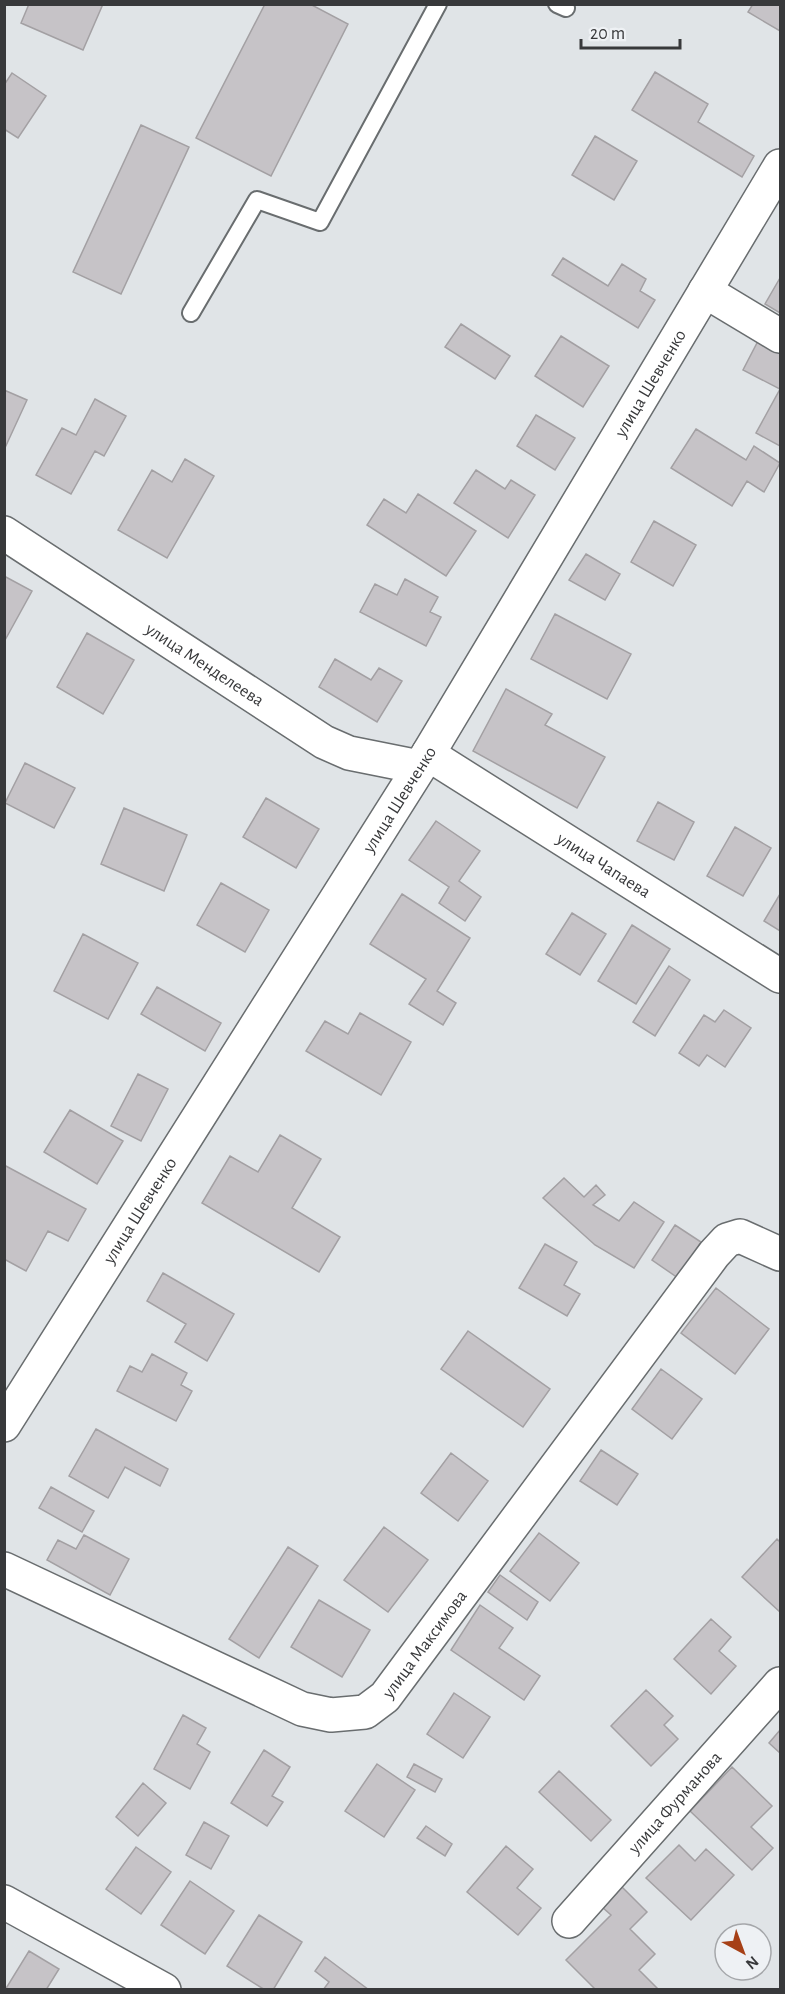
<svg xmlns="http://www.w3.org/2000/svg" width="785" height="1994" font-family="'Alegreya Sans',sans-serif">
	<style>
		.building { fill: #c6c3c7; stroke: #a3a0a3; stroke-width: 1.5 }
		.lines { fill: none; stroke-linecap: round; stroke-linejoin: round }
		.service-casing { stroke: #696d6f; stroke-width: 20 }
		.minor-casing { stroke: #696d6f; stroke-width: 36 }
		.service { stroke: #fff; stroke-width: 16 }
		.minor { stroke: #fff; stroke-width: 33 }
		.labels { text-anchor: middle; stroke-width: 6; stroke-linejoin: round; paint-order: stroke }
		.street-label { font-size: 18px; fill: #38393b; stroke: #eef1f4 }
	</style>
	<rect width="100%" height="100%" fill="#e0e4e7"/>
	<path class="building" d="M29,4H103L83,50L21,23Z
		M265,4H310L348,24L271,176L196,138Z
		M753,4H780V31L748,12Z
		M655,72L708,104L698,122L754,156L742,177L632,110Z
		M12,73L46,96L18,138L4,129V85Z
		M141,125L189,147L121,294L73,272Z
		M595,136L637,161L614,200L572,175Z
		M563,258L608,286L622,264L646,279L640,291L655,300L638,328L552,275Z
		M780,278V313L765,304Z
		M461,324L510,356L495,379L445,347Z
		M561,336L609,366L583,407L535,376Z
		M758,341L780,353V446L756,433L780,389L743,370Z
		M4,390L27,400L4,450Z
		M95,399L126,416L104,456L95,451L71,494L36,475L62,428L76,435Z
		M536,415L575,438L555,470L517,446Z
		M696,429L746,460L754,446L780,463L764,492L747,481L732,506L671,468Z
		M185,459L214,476L167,558L118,530L152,470L172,482Z
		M476,470L505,489L511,480L535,495L508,538L454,503Z
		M418,494L476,531L446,576L367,525L384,499L406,513Z
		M654,521L696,545L673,586L631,562Z
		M586,554L620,574L605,600L569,580Z
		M4,576L32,591L4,642Z
		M405,579L438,597L430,612L441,617L426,646L360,612L375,584L397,595Z
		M555,614L631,654L607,699L531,659Z
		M87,633L134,660L103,714L57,687Z
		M335,659L371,680L379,668L402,681L377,722L319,687Z
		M506,689L552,714L545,725L605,757L577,808L473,751Z
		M25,763L75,788L54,828L5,803Z
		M266,798L319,829L296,868L243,837Z
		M658,802L694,822L674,860L637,841Z
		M124,808L187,835L164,891L101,864Z
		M436,821L480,851L459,881L481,897L465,921L439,903L449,887L409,860Z
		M735,827L771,848L743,896L707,876Z
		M221,883L269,910L245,952L197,925Z
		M402,894L470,938L437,991L456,1003L443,1025L409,1004L426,979L370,944Z
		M780,894V931L764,921Z
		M572,913L606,934L580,975L546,954Z
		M632,925L670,949L636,1004L598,981Z
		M83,934L138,963L108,1019L54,991Z
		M669,966L690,980L655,1036L633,1022Z
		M157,987L221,1023L205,1051L141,1014Z
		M724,1010L751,1028L725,1067L707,1055L699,1066L679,1053L704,1015L715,1022Z
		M360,1013L411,1042L381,1095L306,1051L325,1021L348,1034Z
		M138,1074L168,1089L141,1141L111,1126Z
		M70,1110L123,1141L97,1184L44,1152Z
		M280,1135L321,1159L292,1208L340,1237L319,1272L202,1203L230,1156L258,1172Z
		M4,1165L86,1209L68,1241L48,1231L26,1271L4,1259Z
		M564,1178L584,1197L596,1185L605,1195L593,1205L619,1221L634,1202L664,1222L634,1268L595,1245L543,1198Z
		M675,1225L701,1242L678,1278L652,1260Z
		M545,1244L577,1262L564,1285L580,1294L567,1316L519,1288Z
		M163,1273L234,1314L207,1361L175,1342L186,1324L147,1301Z
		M716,1288L769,1329L735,1374L681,1333Z
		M468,1331L550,1389L523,1427L441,1369Z
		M152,1354L187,1373L181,1385L192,1391L176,1421L117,1391L130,1366L142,1372Z
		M661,1369L702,1399L672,1439L632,1409Z
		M96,1429L168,1469L160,1486L125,1467L108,1498L69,1476Z
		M601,1450L638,1474L617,1505L580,1481Z
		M451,1453L488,1481L458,1521L421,1493Z
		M51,1487L94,1511L82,1532L39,1508Z
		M384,1527L428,1560L388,1612L344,1580Z
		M539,1533L579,1563L550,1601L510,1571Z
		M84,1535L129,1559L110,1595L47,1560L58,1540L76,1549Z
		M777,1539L780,1542V1612L742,1577Z
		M288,1547L318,1566L259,1658L229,1639Z
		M500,1575L538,1602L527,1620L488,1592Z
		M319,1600L370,1630L342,1677L291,1647Z
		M480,1605L513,1628L499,1648L540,1676L524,1700L451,1650Z
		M711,1619L731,1637L719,1651L736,1666L711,1694L674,1659Z
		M646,1690L673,1716L664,1725L678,1739L651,1766L611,1726Z
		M454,1693L490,1717L463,1758L427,1734Z
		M183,1715L206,1728L197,1744L210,1752L190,1789L154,1769Z
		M780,1730V1753L769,1743Z
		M264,1750L290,1767L272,1796L283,1802L267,1826L231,1803Z
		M377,1764L415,1790L384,1837L345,1811Z
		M414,1764L442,1779L435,1792L407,1777Z
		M732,1767L772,1806L751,1827L773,1848L752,1870L690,1811Z
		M559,1771L611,1820L591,1841L539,1792Z
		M143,1783L166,1803L138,1836L116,1817Z
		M204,1822L229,1836L211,1869L186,1855Z
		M426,1826L452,1844L445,1856L417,1838Z
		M679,1845L695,1861L706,1849L734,1875L691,1920L646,1878Z
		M506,1846L533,1869L517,1888L541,1908L518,1935L467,1892Z
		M136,1847L171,1872L141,1914L106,1889Z
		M190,1881L234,1911L205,1954L161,1925Z
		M622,1887L647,1912L630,1929L655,1954L639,1970L659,1990H596L566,1960L611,1915L602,1907Z
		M259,1915L302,1942L273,1990H265L227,1966Z
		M29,1951L59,1969L46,1990H5Z
		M325,1957L369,1990H323L329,1982L315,1971Z"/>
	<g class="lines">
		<defs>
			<path id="service" d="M557,4L566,8
				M191,313L257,200L320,222L438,4"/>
			<g id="minor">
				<path d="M705,291L780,336"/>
				<path id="s1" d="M4,533L324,742L349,753L419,767"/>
				<path id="s2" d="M428,754L780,976"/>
				<path id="s3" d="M4,1425L428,754L780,166"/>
				<path id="s4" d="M4,1569L302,1709L331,1715L365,1712L385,1697L714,1254L727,1240L740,1236L780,1254"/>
				<path d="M4,1902L164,1990"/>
				<path id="s5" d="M569,1921L780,1684"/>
			</g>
		</defs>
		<use href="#service" class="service-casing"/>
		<use href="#minor" class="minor-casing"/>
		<use href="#service" class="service"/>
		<use href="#minor" class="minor"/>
	</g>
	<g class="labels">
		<g class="street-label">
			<text dy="6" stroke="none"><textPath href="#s3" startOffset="1226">улица Шевченко</textPath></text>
			<text dy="6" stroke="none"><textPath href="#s1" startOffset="240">улица Менделеева</textPath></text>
			<text dy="6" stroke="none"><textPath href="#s3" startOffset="740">улица Шевченко</textPath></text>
			<text dy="6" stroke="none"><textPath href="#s2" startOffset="208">улица Чапаева</textPath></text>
			<text dy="6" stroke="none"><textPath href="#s3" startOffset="254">улица Шевченко</textPath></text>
			<text dy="6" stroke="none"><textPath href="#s4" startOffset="484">улица Максимова</textPath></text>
			<text dy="6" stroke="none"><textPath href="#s5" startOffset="159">улица Фурманова</textPath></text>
		</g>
	</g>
	<rect width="785" height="1994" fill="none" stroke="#38393b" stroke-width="12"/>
	<g transform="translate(743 1952) rotate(139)"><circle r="28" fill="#eef1f4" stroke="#a5a7aa" stroke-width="1.5"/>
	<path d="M0-4.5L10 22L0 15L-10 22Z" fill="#a64016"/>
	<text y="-9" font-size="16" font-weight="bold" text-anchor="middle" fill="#38393b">N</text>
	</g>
	<path d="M581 39v9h99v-9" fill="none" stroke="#38393b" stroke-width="3"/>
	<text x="590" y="39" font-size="18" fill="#38393b" stroke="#eef1f4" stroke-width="4.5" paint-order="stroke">20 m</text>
</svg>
